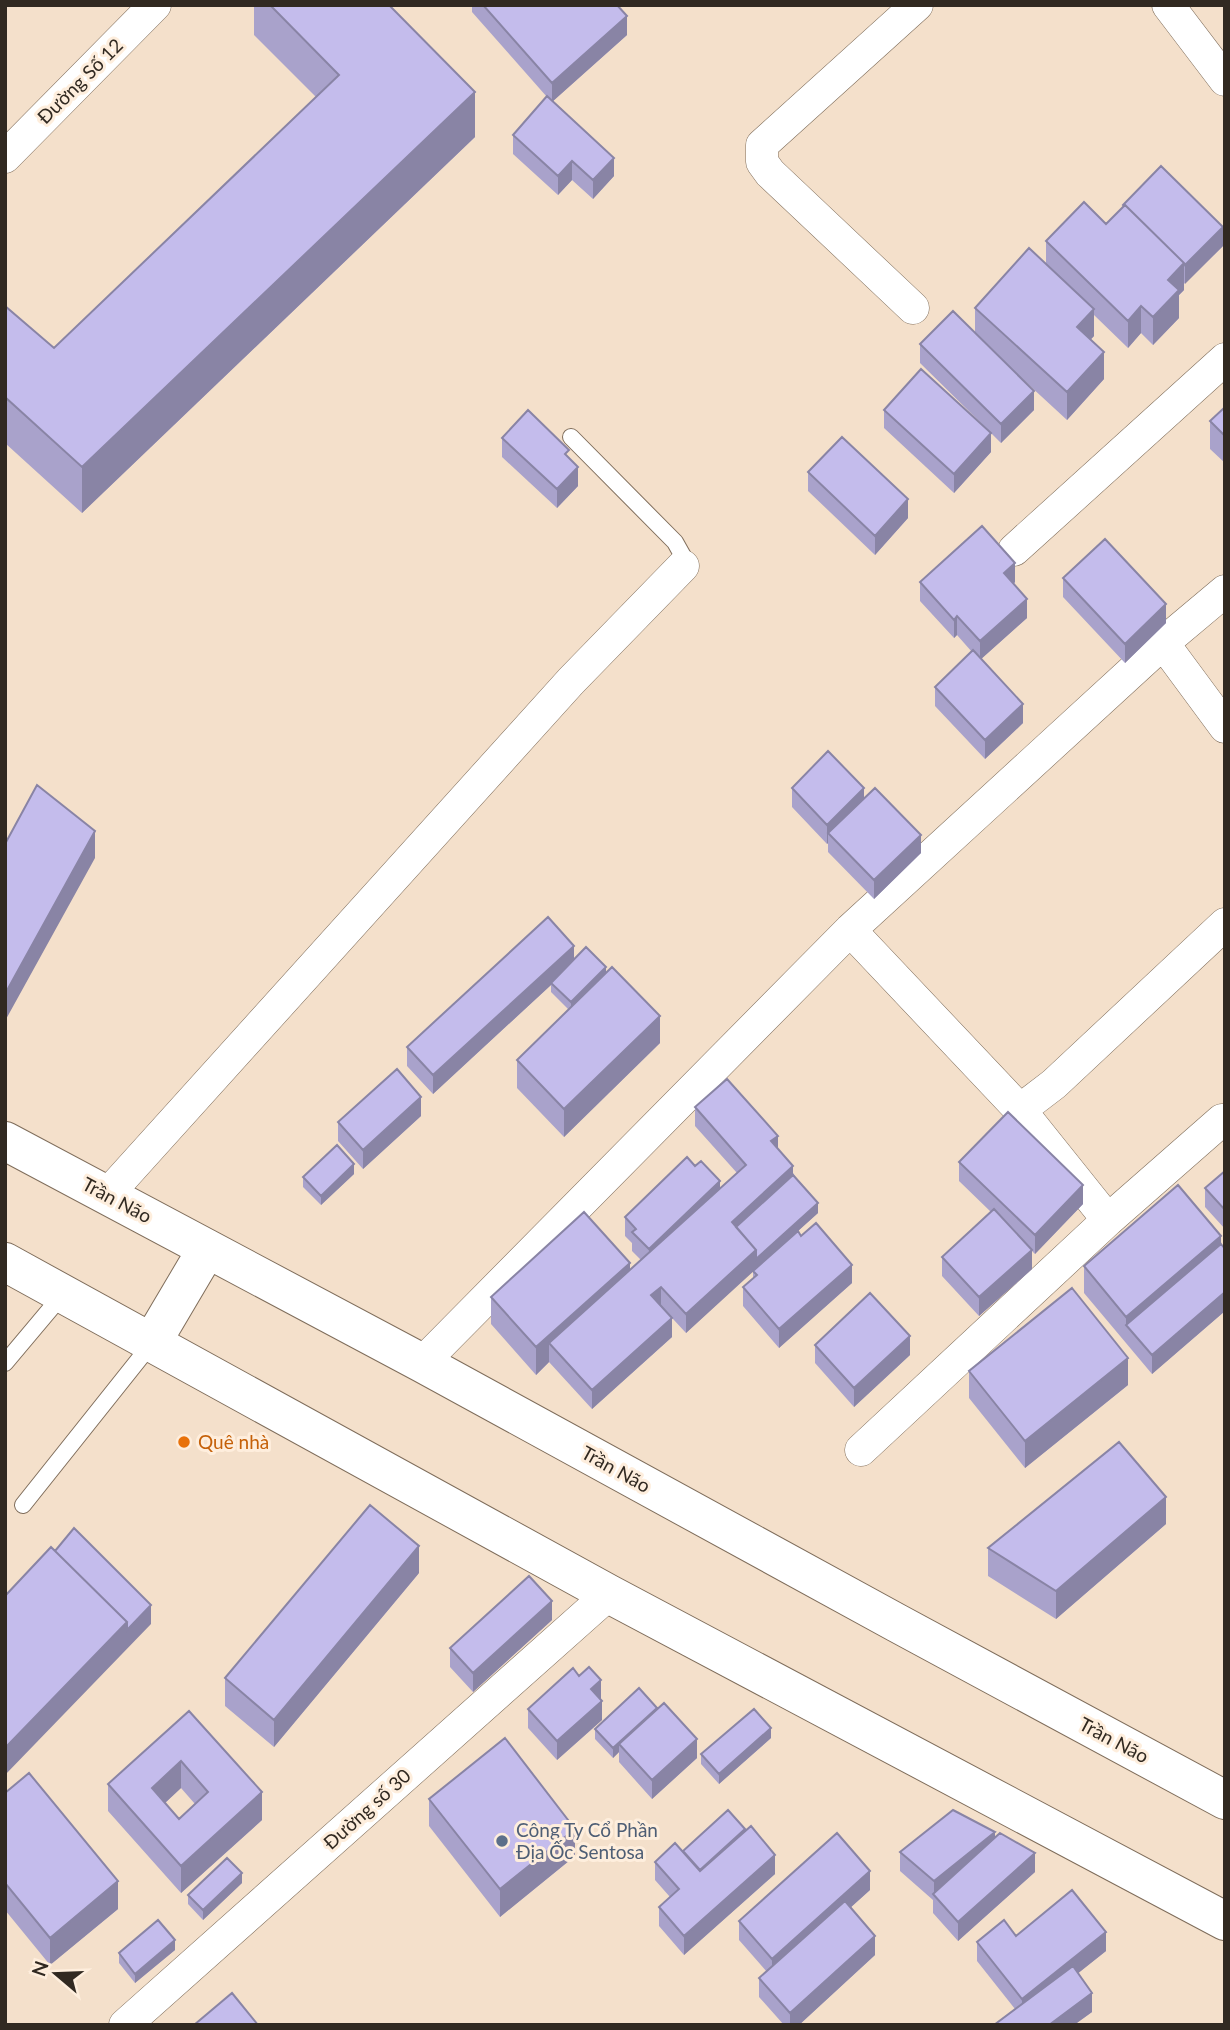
<svg xmlns="http://www.w3.org/2000/svg" width="1230" height="2030" font-family="Lato,sans-serif">
	<style>
		.lines { fill: none; stroke-linecap: round; stroke-linejoin: round }
		.lane-casing { stroke: #7f6d5b; stroke-width: 18 }
		.street-casing { stroke: #7f6d5b; stroke-width: 33 }
		.secondary-casing { stroke: #7f6d5b; stroke-width: 40 }
		.lane { stroke: #fff; stroke-width: 16 }
		.street { stroke: #fff; stroke-width: 32 }
		.secondary { stroke: #fff; stroke-width: 38 }
		.wall { fill: #a9a2cb; fill-rule: evenodd }
		.shaded-wall { fill: #8984a5 }
		.building { fill: #c4bcec; stroke: #8984a5; stroke-width: 2; fill-rule: evenodd }
		.food-dot { fill: #e8710a; stroke: #feeedd; stroke-width: 2.5 }
		.service-dot { fill: #5c6f8a; stroke: #feeedd; stroke-width: 2.5 }
		.labels { text-anchor: middle; stroke-width: 6; stroke-linejoin: round; paint-order: stroke }
		.street-label { font-size: 19px; fill: #312921; stroke: #feeedd }
		.food-label { font-size: 19px; fill: #c56008; stroke: #feeedd; text-anchor: start }
		.service-label { font-size: 19px; fill: #4e5e75; stroke: #feeedd; text-anchor: start }
	</style>
	<rect width="100%" height="100%" fill="#f4e0cb"/>
	<g class="lines">
		<defs>
			<path id="lane" d="M571,437L675,542L684,558L683,566
				M5,1363L63,1294
				M23,1505L152,1343"/>
			<path id="street" d="M1168,5L1225,80
				M5,157L155,5
				M913,308L770,173L762,162V145L917,5
				M1014,550L1225,359
				M1163,643L1225,727
				M850,930L1020,1110L1054,1084L1225,924
				M107,1195L571,681L683,566
				M1108,1220L1222,1120
				M422,1363L850,930L1163,643L1225,591
				M861,1450L1108,1220L1020,1110
				M125,2025L609,1594"/>
			<path id="secondary" d="M5,1141L422,1363L897,1623L1225,1800
				M5,1262L609,1594L1225,1921
				M152,1342L207,1249"/>
		</defs>
		<use href="#lane" class="lane-casing"/>
		<use href="#street" class="street-casing"/>
		<use href="#secondary" class="secondary-casing"/>
		<use href="#lane" class="lane"/>
		<use href="#street" class="street"/>
		<use href="#secondary" class="secondary"/>
	</g>
	<path class="wall" d="M254,5H389L475,137L82,513L5,443V306L54,348L316,97L254,35Z
		M472,5H617L627,35L553,101L614,176L593,199L572,180L558,195L513,154V135L547,97L472,12Z
		M1123,205L1223,246L1184,284V290L1179,295V318L1153,345L1141,333L1128,348L1094,315V336L1090,340L1104,379L1067,420L1015,372L1034,410L1001,443L991,433V452L954,493L884,428V410L987,429L920,363V344L975,332V308L1046,264V241L1106,224L1123,207Z
		M1225,407V463L1210,449V421Z
		M502,438L569,458L578,486L557,508L502,457Z
		M808,472L908,518L875,555L808,491Z
		M1063,578L1166,623L1125,663L1063,597Z
		M920,582H1015L1014,584L1027,618L981,659L1023,723L985,759L935,706V687L972,652L957,635L954,638L920,601Z
		M792,788L864,798L921,853L874,899L828,852V843L827,844L792,807Z
		M574,960L606,973L660,1043L564,1137L517,1088V1060L569,1010L551,992V985L433,1094L407,1066V1047Z
		M695,1107L778,1149L818,1213L780,1247L801,1236L852,1283L779,1348L743,1306V1287L753,1278V1271L686,1333L661,1306L672,1337L592,1409L549,1362L536,1375L491,1324V1297L630,1270L641,1260L632,1251V1243L625,1236V1217L695,1166L720,1188L737,1173L695,1126Z
		M421,1116L363,1169L338,1141V1122Z
		M959,1162L1083,1204L1035,1254L1032,1251V1269L979,1316L942,1276V1257L991,1212L959,1181Z
		M1225,1171V1229L1205,1207V1188Z
		M354,1174L321,1205L303,1187V1177Z
		M1221,1245L1225,1249V1311L1152,1374L1084,1293V1266Z
		M815,1345L910,1355L854,1407L815,1363Z
		M969,1371L1128,1385L1025,1468L969,1398Z
		M1166,1524L1056,1619L988,1576V1548Z
		M419,1573L274,1747L225,1706V1678Z
		M552,1620L473,1692L450,1667V1648Z
		M600,1699L602,1720L557,1760L528,1728V1709Z
		M657,1709L697,1758L652,1799L619,1762V1752L613,1758L595,1739V1729Z
		M189,1711L262,1820L181,1893L108,1811V1784ZM181,1788L195,1804L179,1819L165,1803Z
		M771,1738L719,1784L701,1764V1754Z
		M5,1793L118,1909L50,1965L5,1910Z
		M429,1799L575,1856L500,1917L429,1826Z
		M745,1832L775,1874L684,1955L659,1926V1907L670,1897L655,1880V1862L683,1852V1851Z
		M995,1838L1035,1872L958,1941L933,1913V1900L900,1871V1852Z
		M242,1883L203,1920L188,1904V1895Z
		M870,1890L850,1908L875,1955L799,2025H784L759,1997V1978L767,1972L739,1940V1921Z
		M1016,1936L1106,1951L1078,1973L1092,2012L1074,2025H994L1015,2009L977,1961V1942Z
		M175,1950L135,1983L119,1963V1953Z"/>
	<path class="shaded-wall" d="M627,16V35L552,102V83Z
		M475,92V137L82,513V467Z
		M614,158V176L593,199V180Z
		M572,161V180L558,195V176Z
		M1223,227V246L1185,284V265Z
		M1184,263V290L1179,295V318L1153,345V317L1168,280Z
		M1141,306V333L1128,348V321Z
		M1094,309V336L1077,354V327Z
		M1104,352V379L1067,420V392Z
		M1034,391V410L1001,443V424Z
		M991,433V452L954,493V474Z
		M578,467V486L557,508V489Z
		M908,499V518L875,555V536Z
		M1015,563V582L1004,592V573Z
		M1027,599V618L980,660V641Z
		M1166,604V623L1125,663V644Z
		M957,616V635L954,638V620Z
		M1023,704V723L985,759V740Z
		M864,788V807L828,833V843L827,844V825Z
		M95,831V858L5,1021V994Z
		M921,835V853L874,899V880Z
		M574,946V965L551,983V985L433,1094V1075Z
		M606,967V977L571,1012V1002Z
		M660,1016V1043L564,1137V1109Z
		M421,1097V1116L363,1169V1150Z
		M778,1136V1155L771,1141Z
		M354,1164V1174L321,1205V1196Z
		M793,1166V1185L737,1237L732,1222Z
		M720,1181V1200L649,1268V1249Z
		M1083,1185V1204L1035,1254V1235Z
		M818,1203V1213L756,1269V1259Z
		M1221,1236V1264L1126,1325V1317Z
		M756,1250V1269L686,1333V1314Z
		M1032,1250V1269L979,1316V1297Z
		M630,1263V1290L549,1343V1362L536,1375V1347Z
		M852,1265V1283L779,1348V1329Z
		M661,1287V1306L651,1295Z
		M1225,1292V1311L1152,1374V1355Z
		M672,1318V1337L592,1409V1390Z
		M910,1336V1355L854,1407V1388Z
		M1128,1358V1385L1025,1468V1441Z
		M1166,1497V1524L1056,1619V1591Z
		M419,1546V1573L274,1747V1720Z
		M552,1601V1620L473,1692V1673Z
		M151,1605V1624L5,1775V1748L127,1622Z
		M601,1680V1699L591,1708V1689Z
		M602,1701V1720L557,1760V1741Z
		M657,1708V1717L619,1744V1752L613,1758V1748Z
		M771,1728V1738L719,1784V1774Z
		M697,1739V1758L652,1799V1780Z
		M181,1761V1788L152,1815V1788Z
		M262,1792V1820L181,1893V1866Z
		M575,1829V1856L500,1917V1889Z
		M995,1832V1851L934,1895V1881Z
		M1035,1853V1872L958,1941V1922Z
		M775,1855V1874L684,1955V1936Z
		M870,1871V1890L772,1978V1959Z
		M242,1873V1883L203,1920V1910Z
		M118,1881V1909L50,1965V1938Z
		M1106,1932V1951L1022,2018V1999Z
		M875,1936V1955L799,2025H790V2013Z
		M175,1940V1950L135,1983V1974Z
		M1092,1993V2012L1074,2025H1049Z"/>
	<path class="building" d="M270,5H389L475,92L82,467L5,397V306L54,348L339,75Z
		M483,5H617L627,16L552,83Z
		M547,96L614,158L593,180L572,161L558,176L513,135Z
		M1161,166L1223,227L1185,265L1184,263L1125,205L1124,206L1123,205Z
		M1084,202L1106,224L1125,205L1184,263L1168,280L1179,290L1153,317L1141,306L1128,321L1046,241Z
		M1029,248L1094,309L1077,327L1104,352L1067,392L975,308Z
		M953,311L1034,391L1001,424L920,344Z
		M921,369L991,433L954,474L884,410Z
		M1225,407V436L1210,421Z
		M528,410L569,450L565,454L578,467L557,489L502,438Z
		M842,437L908,499L875,536L808,472Z
		M982,526L1015,563L1004,573L1027,599L980,641L957,616L954,620L920,582Z
		M1105,539L1166,604L1125,644L1063,578Z
		M973,650L1023,704L985,740L935,687Z
		M828,751L864,788L827,825L792,788Z
		M37,785L95,831L5,994V844Z
		M875,788L921,835L874,880L828,833Z
		M548,917L574,946L433,1075L407,1047Z
		M586,947L606,967L571,1002L551,983Z
		M612,967L660,1016L564,1109L517,1060Z
		M397,1069L421,1097L363,1150L338,1122Z
		M727,1079L778,1136L771,1141L793,1166L732,1222L756,1250L686,1314L661,1287L651,1295L672,1318L592,1390L549,1343L746,1165L695,1107Z
		M1008,1112L1083,1185L1035,1235L959,1162Z
		M337,1145L354,1164L321,1196L303,1177Z
		M687,1157L695,1166L701,1161L720,1181L649,1249L632,1232L636,1229L625,1217Z
		M1225,1171V1210L1205,1188Z
		M793,1175L818,1203L756,1259V1250L736,1227Z
		M1178,1185L1221,1236L1126,1317L1084,1266Z
		M994,1209L1032,1250L979,1297L942,1257Z
		M584,1212L630,1263L536,1347L491,1297Z
		M816,1223L852,1265L779,1329L743,1287L757,1275L753,1271L798,1231L801,1236Z
		M1221,1244L1225,1249V1292L1152,1355L1126,1325Z
		M1072,1288L1128,1358L1025,1441L969,1371Z
		M870,1293L910,1336L854,1388L815,1345Z
		M1119,1442L1166,1497L1056,1591L988,1548Z
		M370,1505L419,1546L274,1720L225,1678Z
		M74,1528L151,1605L127,1630V1622L55,1551Z
		M51,1547L127,1622L5,1748V1596Z
		M529,1576L552,1601L473,1673L450,1648Z
		M589,1667L601,1680L591,1689L602,1701L557,1741L528,1709L573,1668L579,1676Z
		M639,1688L657,1708L613,1748L595,1729Z
		M664,1703L697,1739L652,1780L619,1744Z
		M754,1709L771,1728L719,1774L701,1754Z
		M189,1711L262,1792L181,1866L108,1784ZM181,1761L208,1792L179,1819L152,1788Z
		M505,1738L575,1829L500,1889L429,1799Z
		M29,1773L118,1881L50,1938L5,1883V1793Z
		M728,1810L745,1829L700,1870L683,1851Z
		M953,1810L995,1832L934,1881L900,1852Z
		M751,1826L775,1855L684,1936L659,1907L679,1889L655,1862L675,1843L700,1871Z
		M837,1833L870,1871L772,1959L739,1921Z
		M1000,1833L1035,1853L958,1922L933,1894Z
		M227,1858L242,1873L203,1910L188,1895Z
		M1072,1890L1106,1932L1022,1999L977,1942L1004,1920L1016,1936Z
		M845,1901L875,1936L790,2013L759,1978Z
		M158,1920L175,1940L135,1974L119,1953Z
		M1073,1966L1092,1993L1049,2025H994Z
		M232,1993L258,2025H194Z"/>
	<circle class="food-dot" cx="184" cy="1442" r="7"/>
	<circle class="service-dot" cx="502" cy="1841" r="7"/>
	<g class="labels">
		<g class="street-label">
			<text transform="translate(80 81) rotate(-45)" y="7">Đường Số 12</text>
			<text transform="translate(117 1200) rotate(28)" y="7">Trần Não</text>
			<text transform="translate(616 1469) rotate(29)" y="7">Trần Não</text>
			<text transform="translate(1114 1740) rotate(28)" y="7">Trần Não</text>
			<text transform="translate(367 1809) rotate(-42)" y="7">Đường số 30</text>
		</g>
		<g class="food-label">
			<text x="198" y="1449">Quê nhà</text>
		</g>
		<g class="service-label">
			<text x="516" y="1837">Công Ty Cổ Phần<tspan x="516" dy="22">Địa Ốc Sentosa</tspan></text>
		</g>
	</g>
	<rect width="1230" height="2030" fill="none" stroke="#312921" stroke-width="14"/>
	<g transform="translate(56 1974) rotate(289)" stroke="#feeedd" stroke-width="5" paint-order="stroke">
	<path d="M0-5L12 26L0 18L-12 26Z" fill="#312921"/>
	<text y="-10" font-size="19" font-weight="bold" text-anchor="middle" fill="#312921">N</text>
	</g>
</svg>
